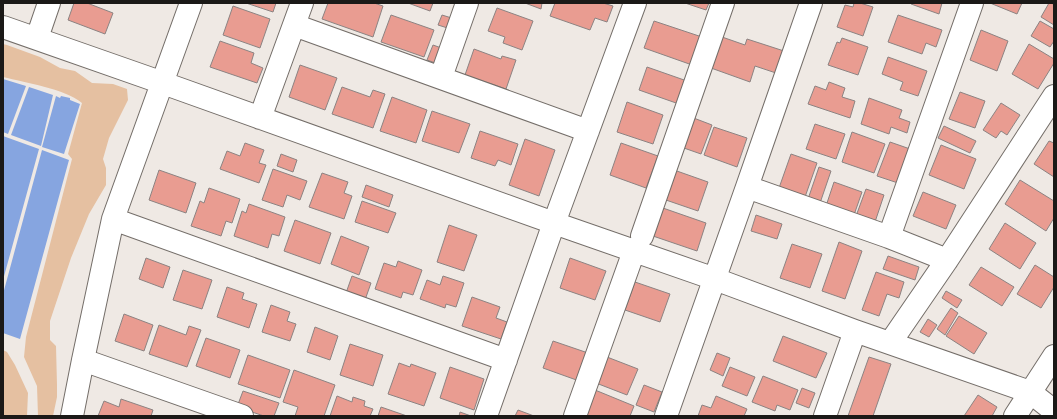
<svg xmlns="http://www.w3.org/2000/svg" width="1057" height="419" font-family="'Crimson Pro',serif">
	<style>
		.green { fill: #e5c0a1 }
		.water { fill: #86a5e0 }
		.building { fill: #e99c91; stroke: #8c8382 }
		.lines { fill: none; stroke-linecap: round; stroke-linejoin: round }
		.minor-casing { stroke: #746e69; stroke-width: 24 }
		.minor { stroke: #fff; stroke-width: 22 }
	</style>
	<rect width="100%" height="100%" fill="#efe9e4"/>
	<path class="green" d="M3,44L7,45L40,57L60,68L75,71L92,83L113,84L127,89L128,100L109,138L103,159L106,168V185L89,214L71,258L50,321V340L56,346L57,385V397L53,416H38L37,386L24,357L26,337L72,159L68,154L82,103C63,88 26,83 3,77Z
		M3,350L7,352L15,365L28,393L27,416H3Z"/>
	<path class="water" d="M3,79L26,86L8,134L3,132Z
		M29,87L53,95L41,146L11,135Z
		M56,96L60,98L61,96L70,98V100L80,104L64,154L42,147Z
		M3,136L39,149L3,280Z
		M42,150L69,160L20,339L3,333V294Z"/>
	<path class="building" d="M74,3H87L113,13L105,34L68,20Z
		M246,3H276L273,12Z
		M328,3H374L383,6L373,37L322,19Z
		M408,3H433L430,11Z
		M525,3H542L541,9Z
		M555,3H603L613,6L607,22L595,18L590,30L550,16Z
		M685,3H709L706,10Z
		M854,3H860L873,7L863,36L837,27L845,5L853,7Z
		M911,3H942L939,14L911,4Z
		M990,3H1022L1017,14Z
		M1049,3L1054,4V25L1041,17Z
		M233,6L270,19L260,48L223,35Z
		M497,8L533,21L522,50L503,43L505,37L488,31Z
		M391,15L434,30L424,57L381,42Z
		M442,15L458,20L454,30L438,25Z
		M898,15L942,30L936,47L926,43L922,54L888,42Z
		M654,21L705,38L695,66L644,48Z
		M1040,21L1054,29V41L1050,47L1031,36Z
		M981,30L1008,41L997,71L970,60Z
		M722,37L745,45L747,39L784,51L776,73L755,66L750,82L711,68Z
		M842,38L868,47L858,75L828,65L837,42L840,43Z
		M220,41L254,53L251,63L263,68L257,83L210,67Z
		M1029,44L1054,59V63L1038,89L1012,74Z
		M433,45L447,50L441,65L427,60Z
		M474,49L501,59L502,56L516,60L506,89L465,75Z
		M888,57L927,71L918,96L900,90L903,82L882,74Z
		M300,65L337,78L325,110L289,97Z
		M647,67L687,81L679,104L639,90Z
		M829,82L845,88L842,97L855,101L850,118L808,104L815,86L826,90Z
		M342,87L370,97L373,90L385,94L373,128L332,114Z
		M960,92L985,101L975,128L949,119Z
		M392,97L427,110L416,143L380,131Z
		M869,98L902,110L899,118L910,122L907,133L891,127L889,134L861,124Z
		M627,102L663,115L653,144L617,132Z
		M1001,103L1020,115L1007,135L1001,131L996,138L983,130Z
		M432,111L470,124L459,153L422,141Z
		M691,117L712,125L701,154L681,147Z
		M815,124L845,134L836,159L806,149Z
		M944,126L976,141L970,153L938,138Z
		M714,127L747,138L737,167L704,155Z
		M480,131L518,144L511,165L498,160L495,166L471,158Z
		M852,132L885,144L874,173L842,162Z
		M525,139L555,150L539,196L509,185Z
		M1049,141L1054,143V177L1034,164Z
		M890,142L913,150L901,184L877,176Z
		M245,143L264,150L259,163L266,165L259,183L220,169L227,151L240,156Z
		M621,143L658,156L646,188L610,175Z
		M941,145L976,159L964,189L929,175Z
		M281,154L297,160L293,172L277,166Z
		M791,154L817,163L805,197L779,188Z
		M819,167L831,171L819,206L807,202Z
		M273,169L307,181L300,200L287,195L283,207L262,200Z
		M159,170L196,183L186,213L149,200Z
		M674,170L708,182L698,211L663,199Z
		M322,173L348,182L344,193L352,196L344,219L309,207Z
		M1020,180L1054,201V218L1046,231L1005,204Z
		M834,182L862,192L854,215L826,206Z
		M366,185L393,195L389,207L362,197Z
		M209,188L240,199L232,223L226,221L221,236L191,226L200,201L204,203Z
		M866,189L884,195L875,222L856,216Z
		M923,192L956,205L946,229L913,216Z
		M362,201L396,213L388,233L355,222Z
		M249,204L285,217L279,236L272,234L268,248L234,236L242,211L246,213Z
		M660,207L706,223L697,251L650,235Z
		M756,215L782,224L777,239L751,231Z
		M295,220L331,233L320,264L284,251Z
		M1005,223L1036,243L1020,269L989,249Z
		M449,225L477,235L464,271L437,262Z
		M341,236L369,247L359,275L331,264Z
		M839,242L862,251L845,299L822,291Z
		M792,244L822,254L810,288L780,278Z
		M888,256L919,267L915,280L883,269Z
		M146,258L170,267L163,288L139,279Z
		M570,258L606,271L595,300L560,288Z
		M398,261L422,270L413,295L403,292L401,298L375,289L384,263L396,267Z
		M1035,265L1054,277V287L1041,308L1017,294Z
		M981,267L1014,287L1002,306L969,285Z
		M183,270L212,280L202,309L173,300Z
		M876,272L904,282L899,298L887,294L879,316L862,310Z
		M352,276L371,283L365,300L346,293Z
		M443,276L464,283L456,307L446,304L445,308L420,299L427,280L440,285Z
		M635,282L670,294L660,322L625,310Z
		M227,287L244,293L242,299L257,304L249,328L217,317Z
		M946,291L962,300L957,308L942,298Z
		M472,297L500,307L496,318L507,322L501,339L462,326Z
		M271,305L290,312L287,321L296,324L290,341L262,332Z
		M951,308L958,313L945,335L937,329Z
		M124,314L153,325L144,351L115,341Z
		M959,316L987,333L974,354L946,336Z
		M928,319L937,325L929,337L920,332Z
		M159,325L186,335L189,326L201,330L187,367L149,354Z
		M315,327L338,336L330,360L307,352Z
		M783,336L827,353L816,378L773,361Z
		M206,338L240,350L230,378L196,366Z
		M553,341L591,354L582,382L543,368Z
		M350,344L383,355L373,386L340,375Z
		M717,353L730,358L723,376L710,370Z
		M248,355L290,370L280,398L238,384Z
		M607,357L638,369L627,395L596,383Z
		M869,357L891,364L873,416H848Z
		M399,363L410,367L411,364L436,373L424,406L388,394Z
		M450,367L484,379L474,410L440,398Z
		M730,367L755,377L747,396L722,386Z
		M294,370L335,385L324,416H295L298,407L283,402Z
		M763,376L798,390L790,410L777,405L775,411L752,402Z
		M644,385L662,392L654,412L636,405Z
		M802,388L815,393L809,408L796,403Z
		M595,390L634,406L630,416H584Z
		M243,391L279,403L274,416H264L237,407Z
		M978,395L997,407L992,416H964Z
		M337,396L352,402L353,397L365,401L364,406L373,409L370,416H330Z
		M716,396L747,409L744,416H698L702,405L711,408Z
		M121,399L153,410L151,416H98L104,401L119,407Z
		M381,407L407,416H378Z
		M518,410L534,416H515Z
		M460,412L471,416H459Z"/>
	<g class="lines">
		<defs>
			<path id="minor" d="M294,25L588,131
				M3,27L163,83L554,223L715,279L855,331L1030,392L1054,411
				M37,38L49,3
				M441,77L467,3
				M260,118L302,3
				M747,187L889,237L972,3
				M113,219L506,360
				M642,236L723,3
				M889,237L947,260
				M890,343L947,260L1054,96
				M83,360L242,416
				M72,416L83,360L113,219L191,3
				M486,416L554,223L635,3
				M575,416L634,251
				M666,416L747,187L811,3
				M825,416L855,331
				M1015,416L1054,356"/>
		</defs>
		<use href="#minor" class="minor-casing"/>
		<use href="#minor" class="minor"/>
	</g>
	<rect width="1057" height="419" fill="none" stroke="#1b1917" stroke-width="8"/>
</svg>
